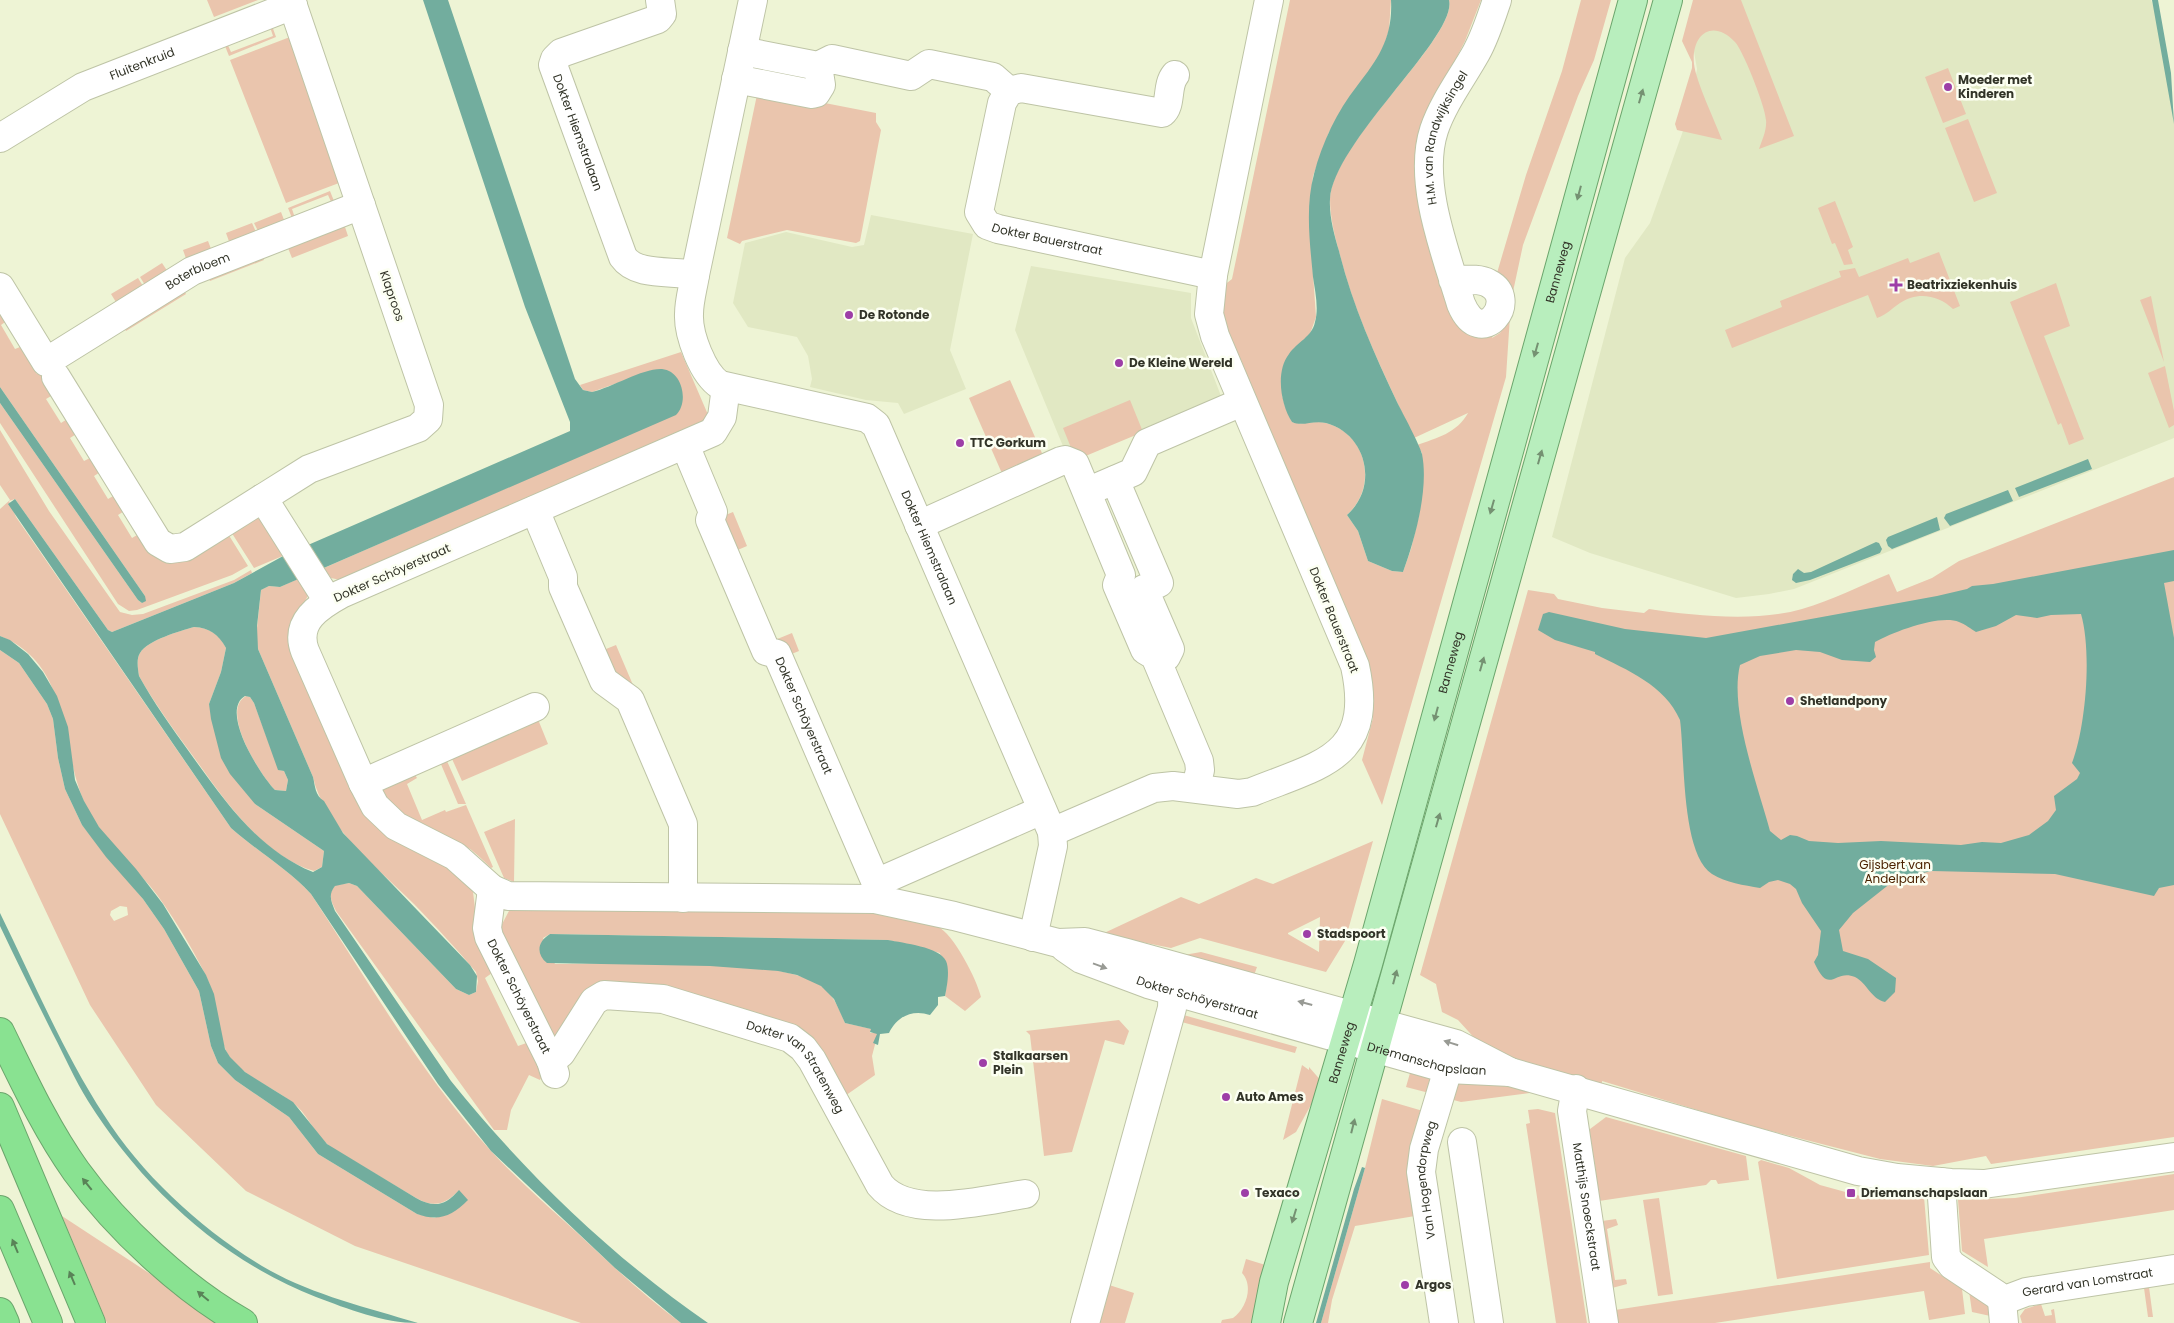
<svg xmlns="http://www.w3.org/2000/svg" width="2174" height="1323" font-family="Poppins,sans-serif">
	<style>
		.built { fill: #e1e8c3 }
		.green { fill: #eac5ad; fill-rule: evenodd }
		.water { fill: #72ad9e; fill-rule: evenodd }
		.lines { fill: none; stroke-linecap: round; stroke-linejoin: round }
		.minor-casing { stroke: #bec4a6; stroke-width: 30 }
		.major-casing { stroke: #6ba56c; stroke-width: 30 }
		.highway-casing { stroke: #6ba56c; stroke-width: 30 }
		.minor { stroke: #fff; stroke-width: 28 }
		.major { stroke: #b8eebd; stroke-width: 28 }
		.highway { stroke: #89e291; stroke-width: 28 }
		.oneway { fill: #759172 }
		.oneway2 { fill: #989a94 }
		.oneway3 { fill: #598257 }
		.poi-dot { fill: #9d3ea7; stroke: #fcfff2; stroke-width: 2 }
		.labels { text-anchor: middle; stroke-width: 5; stroke-linejoin: round; paint-order: stroke }
		.street-label { font-size: 12px; fill: #323428; stroke: #fcfff2 }
		.poi-label { font-size: 12px; font-weight: bold; fill: #323428; stroke: #fcfff2; text-anchor: start }
		.park-label { font-size: 12px; fill: #4b2200; stroke: #fcfff2 }
	</style>
	<rect width="100%" height="100%" fill="#eef4d5"/>
	<path class="built" d="M1703,0H2151L2157,15L2174,115V438L1794,589L1769,594L1736,598L1590,553L1552,537L1625,258L1650,223L1688,117L1697,69L1693,46Z
		M871,215L973,234L950,350L966,389L904,414L898,403L866,400L810,387L812,379L808,356L797,337L748,327L733,303L745,243L786,232L852,247L864,245Z
		M1031,266L1191,293V318L1221,396L1079,456L1065,451L1015,330Z"/>
	<path class="green" d="M207,0H258L214,17Z
		M1290,0H1391L1389,30L1382,52L1329,132L1313,176L1309,215L1316,317L1310,334L1284,364L1282,395L1285,406L1292,422C1303,426 1312,420 1326,423C1368,434 1378,487 1347,515L1358,531L1368,561L1392,571L1403,572L1411,549L1419,515L1422,453L1417,445C1437,438 1457,433 1468,413L1414,438C1386,378 1356,319 1340,255C1335,237 1330,218 1330,199C1333,141 1458,37 1449,0H1481L1465,41L1424,121C1416,142 1416,161 1418,183L1477,334L1493,335L1492,338L1500,333L1505,323L1497,273L1526,175L1562,71L1581,0H1611L1594,60L1578,96L1523,245L1511,301L1506,377L1382,805L1362,760L1373,718L1370,685L1222,331L1223,286L1232,279Z
		M1693,0H1741L1794,136L1759,149C1762,140 1767,130 1766,120C1766,108 1743,50 1735,42C1712,18 1691,35 1694,64C1696,82 1715,121 1722,140L1677,130L1675,124L1692,68V62L1682,41Z
		M271,23L276,37L229,56L223,41H226L231,52L273,36L269,24Z
		M290,37L339,183L286,203L230,60Z
		M1948,68L1966,114L1943,123L1925,77Z
		M758,90L876,113V122L881,130L860,241L856,243L787,230L742,241L740,244L727,238Z
		M1968,119L1997,193L1974,202L1945,128Z
		M330,191L336,206H333L328,195L292,209L296,221L294,223L288,208Z
		M1835,201L1853,247L1848,250L1853,264L1844,265L1835,243L1832,244L1818,208Z
		M281,212L286,225L258,231L254,223Z
		M343,221L348,236L292,258L286,243Z
		M252,223L256,232L231,247L226,233Z
		M208,241L213,254L188,264L183,250Z
		M1939,252L1960,306L1953,309C1939,295 1917,291 1900,303C1891,309 1888,314 1877,318L1868,295L1732,348L1725,330L1782,307L1780,301L1841,277L1839,271L1855,268L1859,277L1908,258L1910,263Z
		M261,253L264,260L210,281L207,274Z
		M162,263L170,275L145,285L140,277Z
		M138,278L143,286L119,307L111,294Z
		M2056,283L2070,326L2044,336L2084,439L2069,445L2061,423L2058,425L2010,302Z
		M182,287L186,294L126,331L122,324Z
		M2151,296L2164,362L2140,300Z
		M0,312L12,317L1,325L15,349L20,347L37,374L44,370L58,392L46,399L61,423L72,416L81,431L70,438L84,461L96,455L105,469L94,476L108,499L120,492L129,508L118,515L132,538L144,531L154,549L225,529L248,566L232,575L137,610L129,611L118,604L0,423V403L138,600L142,603L145,596L0,387Z
		M681,352L709,417L704,425L345,581L331,578L324,568L520,482L654,370L592,392L583,390L580,385Z
		M2165,366L2174,411V425L2169,428L2148,373Z
		M1010,380L1045,460L1004,478L969,398Z
		M1130,400L1143,432L1076,460L1063,428Z
		M0,430L49,511L120,612L132,615L143,614L234,580L251,570L252,573L234,583L112,632L108,630L15,499L9,501L16,517L231,828C257,851 288,869 311,894C368,981 421,1074 491,1151C520,1183 555,1212 587,1242C617,1270 648,1299 681,1323H581L355,1246L246,1191L156,1105L90,1005L0,814V650L19,663L47,704L53,719L58,758L65,789L82,825L143,899L164,929L199,991L211,1046L218,1063L235,1080L289,1117L318,1154L417,1214L435,1218L459,1190C445,1205 434,1208 416,1198C395,1186 375,1173 354,1161C345,1155 333,1150 326,1143C313,1131 307,1113 292,1102C272,1087 247,1078 231,1059C217,1042 218,999 206,976C193,949 169,909 150,886C130,863 106,841 90,814C57,755 76,666 0,636V509L10,500L0,485ZM120,906L127,907L128,915L114,921L110,915L111,911Z
		M2174,477V1137L1991,1164L1986,1156L1933,1166L1880,1159L1740,1123L1602,1081V1085L1489,1054L1458,1020L1442,1012L1436,984L1420,975L1528,590L1554,594L1558,599L1602,608L1644,613L1649,609C1695,616 1757,622 1802,609C1832,600 1860,586 1889,574L1897,592L1932,578L1959,561Z
		M733,512L747,546L733,552L718,518Z
		M257,518L260,519L285,555L254,568L228,527Z
		M300,578L309,594L293,622L396,840L442,864L461,875L468,883L473,892L475,908V939L492,973L485,978L518,1046L532,1041L544,1072L540,1080L529,1075L511,1110L507,1130H494L336,911C331,901 327,893 336,885L349,883L357,886L456,989L469,995L476,992L478,981L476,972C457,949 435,926 414,904C380,870 323,825 313,777L258,649L256,637L261,590L269,586L280,587Z
		M194,627C210,628 219,634 226,648L221,672L209,704L255,804L324,851L322,867L314,871C261,855 224,799 193,756C174,730 155,704 139,676C138,669 136,659 140,653C148,640 180,631 194,627Z
		M792,633L799,651L784,657L770,642Z
		M616,645L633,685L612,678L601,651Z
		M246,696L250,697L254,703L279,770L284,771L288,780L286,791L275,790C261,776 219,711 246,696Z
		M535,712L548,744L462,781L448,750Z
		M443,752L466,804H458L440,762Z
		M413,771L417,778L407,784L422,820L445,810L446,812L466,805L493,867L491,868C482,859 474,851 464,845C435,828 394,819 379,785Z
		M515,819L514,882L504,878L484,832Z
		M1373,841L1345,941L1326,972L1200,938L1171,948L1102,934L1181,897L1199,904L1256,878L1273,884ZM1320,917L1319,952L1288,934V933Z
		M510,909L888,913C903,917 922,919 937,926C954,934 977,980 981,997L965,1011L945,996L947,984L940,953L888,940L550,934L543,938L555,964C612,964 778,956 820,985C833,994 839,1008 845,1023L872,1029L870,1033H878L872,1056L875,1075L842,1098L815,1054L598,991L558,1045L500,928Z
		M1201,952L1257,967L1253,978L1184,955Z
		M1180,1014L1297,1047L1295,1053L1178,1021Z
		M1119,1020L1129,1031L1124,1045L1105,1040L1072,1152L1044,1156L1030,1035L1026,1031Z
		M1302,1065L1309,1070V1067L1323,1083L1296,1132L1283,1140Z
		M1412,1066L1432,1079L1433,1094L1406,1087Z
		M1477,1081L1537,1092L1461,1102L1446,1098L1454,1085Z
		M1382,1099L1423,1111L1415,1216L1355,1226L1332,1300L1328,1323H1321L1365,1168Z
		M1538,1109L1555,1113L1587,1323H1556L1526,1124L1530,1123L1528,1110Z
		M1606,1117L1746,1156L1749,1180L1718,1184L1716,1180H1711L1706,1185L1599,1201L1588,1134L1590,1129Z
		M1761,1160L1789,1168L1820,1185L1860,1196L1894,1194L1924,1197L1929,1255L1777,1279L1758,1162Z
		M2174,1174V1210L1984,1239L1988,1267L1962,1251L1958,1200L2015,1198Z
		M1659,1198L1673,1294L1658,1296L1643,1200Z
		M62,1216L225,1323H107Z
		M1616,1219L1618,1225L1607,1229L1615,1280L1626,1279L1627,1284L1612,1288L1602,1221Z
		M1246,1259L1272,1267L1257,1323H1221L1222,1320L1233,1318C1246,1309 1254,1286 1242,1273Z
		M1930,1262V1268L1962,1289L1965,1314L1929,1320L1924,1291L1715,1323H1618L1615,1310Z
		M1106,1284L1134,1293L1125,1323H1094Z
		M2149,1287L2153,1317H2148L2144,1288Z
		M1969,1291L1989,1299L1995,1317L1972,1312Z
		M2041,1304L2045,1316L2052,1315L2051,1310L2054,1309L2056,1323H2022L2020,1316L2025,1309Z"/>
	<path class="water" d="M423,0H448L575,379L583,390L592,392C613,387 643,368 662,369C683,371 689,403 676,415L280,587L269,586L261,590L257,626L258,649L313,777C315,785 315,796 324,801L343,833L470,965L477,976L476,992L469,995L456,989L357,886L349,883L335,886C328,895 331,901 335,911L451,1081C525,1173 611,1256 708,1323H681L676,1319L615,1268L491,1151L438,1084L311,894C288,869 257,851 231,828L8,504L15,499L108,630L112,632L234,583L285,555L570,431V422L525,307ZM194,627C210,628 218,634 226,648L221,672L209,704L211,719L221,758L230,774L255,804L324,851L322,867L313,872C258,850 224,800 190,753C172,728 154,703 139,676C138,669 136,659 140,653C148,640 180,631 194,627ZM245,696L250,697L254,703L278,770L284,771L288,780L286,791L275,790C261,776 219,711 245,696Z
		M1391,0H1449C1458,36 1334,141 1330,199C1329,216 1334,234 1339,251C1352,304 1374,353 1397,402C1403,414 1419,443 1422,454C1429,489 1415,539 1403,572L1392,571L1368,561L1358,531L1347,515C1379,487 1367,434 1326,423C1312,420 1303,427 1292,422C1281,405 1275,372 1289,354C1297,342 1312,337 1315,322C1319,308 1315,291 1313,277C1310,244 1305,207 1314,174C1322,143 1337,111 1357,86C1379,58 1393,37 1391,0Z
		M2152,0H2158L2171,73L2174,124Z
		M0,387L145,596L146,601L142,603L138,600L0,403Z
		M2088,459L2092,469L2019,497L2015,488Z
		M2008,490L2013,501L1950,526L1944,518L1946,514Z
		M1937,517L1940,530L1892,549L1888,546L1886,540L1888,537Z
		M1876,542L1879,543L1882,549L1880,553L1810,580L1796,583L1792,580L1793,574L1798,569L1804,573L1811,572Z
		M2174,550V581L2164,583L2174,638V885L2159,888L2154,896L2055,874L1932,871L1896,879L1853,913L1839,930L1843,951L1868,959L1896,978L1895,992L1885,1002C1871,999 1867,983 1855,977C1834,968 1830,997 1814,962L1818,955L1821,931L1802,903L1796,889L1790,884L1778,880L1769,882L1760,888C1744,885 1726,883 1712,874C1681,854 1685,757 1680,720C1665,685 1627,670 1595,654V652L1555,640L1538,630L1543,614L1549,612L1625,629L1706,638L1937,596L1967,589L1972,586L1993,584ZM2081,614C2092,652 2086,726 2072,763L2080,773L2077,779L2054,796L2056,810L2048,821L2029,835L2001,843L1982,842L1961,845L1881,841L1838,843L1809,841L1797,836L1790,835L1781,840L1770,831C1758,786 1729,710 1740,665L1760,656L1796,650L1820,652L1842,660L1870,662L1876,657L1874,650L1875,642C1893,632 1940,614 1959,622C1965,624 1971,629 1976,632L1996,626L2016,615L2037,618L2051,615Z
		M0,636L10,640L28,654L43,672L57,696L68,727L75,780L84,801L99,827L136,869L163,904L206,975L214,994L225,1049L230,1057L245,1072L293,1102L327,1144L416,1198C434,1208 445,1206 459,1190L468,1200C452,1216 439,1222 417,1214L318,1154L289,1117L235,1080L218,1063L211,1046L199,991L164,929L143,899L106,857L82,825L65,789L58,758L53,719L47,704L19,663L0,650Z
		M0,913C33,980 63,1052 104,1115C142,1175 201,1229 262,1266C309,1294 365,1307 418,1323C383,1323 348,1309 316,1297C221,1260 142,1187 88,1101C75,1080 65,1057 53,1034C35,998 17,962 0,926Z
		M550,934L888,940C903,943 940,947 946,961C950,970 947,987 945,996L938,997V1005L930,1015C913,1009 897,1016 889,1033L880,1034L878,1045L873,1043L877,1034L870,1032L871,1029L845,1023L834,999L821,986L797,975L778,971L710,966L547,963C536,954 537,942 550,934Z
		M1362,1167L1365,1168L1321,1323H1316L1354,1189Z"/>
	<g class="lines">
		<defs>
			<g id="minor">
				<path id="s1" d="M660,0L662,14L658,19L561,53L555,59L553,65L623,257C637,277 673,270 695,275"/>
				<path id="s2" d="M753,0L695,275C693,288 689,301 689,314C688,335 703,374 720,385L867,418L876,425L1052,832L1053,846L1033,937"/>
				<path d="M742,51L818,66L832,59L911,76L929,64L993,77L1009,91"/>
				<path id="s3" d="M1175,75C1166,86 1172,105 1162,113L1021,88L1009,91L1002,103L979,212L987,225L998,229L1213,275"/>
				<path d="M736,79L812,94L816,93L821,85L818,66"/>
				<path id="s4" d="M0,138L83,87L293,5"/>
				<path id="s5" d="M1453,280C1464,280 1479,278 1488,283C1521,299 1481,352 1461,304C1446,254 1417,182 1434,130C1443,103 1462,78 1476,53C1485,37 1491,18 1497,0"/>
				<path id="s6" d="M0,287L46,362L192,271L361,205"/>
				<path d="M56,377L158,542L170,549L185,547L309,469L418,428L428,419L429,405L291,0"/>
				<path d="M726,387L722,417L713,432L341,594C319,606 294,622 305,651L363,783L375,806L396,826L455,856L492,889L508,896L875,899L954,916L1058,943L1085,942L1127,953L1456,1044L1510,1072"/>
				<path id="s7" d="M685,445L713,512L710,520L766,651L777,654L876,883L875,899"/>
				<path d="M1115,480L1159,583L1144,589L1170,649L1166,657L1158,662"/>
				<path d="M1098,487L1133,472L1147,443L1242,402"/>
				<path d="M263,498L328,601"/>
				<path d="M535,510L563,577V587L604,681L630,700L683,824V898"/>
				<path d="M919,525L1061,461L1065,460L1075,464L1121,575L1117,585L1145,650L1155,656L1199,761L1200,770L1196,788"/>
				<path d="M363,783L535,707"/>
				<path d="M1052,832L1154,788L1173,786L1238,794L1252,792C1321,764 1375,758 1355,666L1215,336L1209,314L1213,275L1269,0"/>
				<path d="M876,883L1042,810"/>
				<path id="s8" d="M492,889L487,928L489,937L551,1061L555,1074"/>
				<path id="s9" d="M1065,948L1081,959L1148,984L1448,1069L1510,1072L1858,1171L1897,1178L1951,1183L1984,1184L2174,1157"/>
				<path id="s10" d="M551,1061L561,1053L594,1001L604,995L663,999L790,1038L803,1048L812,1060L880,1185C910,1221 984,1200 1025,1194"/>
				<path id="s11" d="M1576,1089L1572,1111L1604,1323"/>
				<path d="M1462,1142L1489,1323"/>
				<path d="M1941,1182L1946,1257L1952,1265L1997,1295L2002,1301L2004,1323"/>
				<path id="s12" d="M2002,1301L2026,1292L2174,1269"/>
				<path d="M1085,1323L1172,1008L1173,974"/>
				<path id="s13" d="M1444,1323L1421,1172L1424,1149L1448,1069"/>
			</g>
			<g id="major">
				<path id="s14" d="M1266,1323L1274,1282L1368,964L1633,0"/>
				<path d="M1298,1323L1668,0"/>
			</g>
			<path id="highway" d="M0,1032C23,1079 46,1129 76,1171C117,1228 183,1289 243,1323
				M0,1107L91,1323
				M0,1210L48,1323
				M0,1312L5,1323"/>
		</defs>
		<use href="#minor" class="minor-casing"/>
		<use href="#major" class="major-casing"/>
		<use href="#highway" class="highway-casing"/>
		<use href="#minor" class="minor"/>
		<use href="#major" class="major"/>
		<use href="#highway" class="highway"/>
	</g>
	<defs><path id="oneway-solid" d="M-6-.8H1V-3.2L6.5 0L1 3.2V.8H-6Z" transform="scale(1.25)"/></defs>
	<g class="oneway">
		<use href="#oneway-solid" transform="translate(1641 96) rotate(-74)"/>
		<use href="#oneway-solid" transform="translate(1579 193) rotate(105)"/>
		<use href="#oneway-solid" transform="translate(1536 350) rotate(106)"/>
		<use href="#oneway-solid" transform="translate(1540 457) rotate(-74)"/>
		<use href="#oneway-solid" transform="translate(1492 507) rotate(106)"/>
		<use href="#oneway-solid" transform="translate(1482 664) rotate(-74)"/>
		<use href="#oneway-solid" transform="translate(1436 714) rotate(105)"/>
		<use href="#oneway-solid" transform="translate(1438 820) rotate(-74)"/>
		<use href="#oneway-solid" transform="translate(1395 977) rotate(-75)"/>
		<use href="#oneway-solid" transform="translate(1353 1126) rotate(-76)"/>
		<use href="#oneway-solid" transform="translate(1294 1216) rotate(107)"/>
	</g>
	<g class="oneway2">
		<use href="#oneway-solid" transform="translate(1100 966) rotate(20)"/>
		<use href="#oneway-solid" transform="translate(1305 1003) rotate(-165)"/>
		<use href="#oneway-solid" transform="translate(1451 1043) rotate(-163)"/>
	</g>
	<g class="oneway3">
		<use href="#oneway-solid" transform="translate(87 1184) rotate(-129)"/>
		<use href="#oneway-solid" transform="translate(15 1246) rotate(-113)"/>
		<use href="#oneway-solid" transform="translate(72 1278) rotate(-113)"/>
		<use href="#oneway-solid" transform="translate(203 1296) rotate(-140)"/>
	</g>
	<g class="poi-dot">
		<circle cx="1948" cy="87" r="5"/>
		<path d="M1893.5 277.5h5v5h5v5h-5v5h-5v-5h-5v-5h5z"/>
		<circle cx="849" cy="315" r="5"/>
		<circle cx="1119" cy="363" r="5"/>
		<circle cx="960" cy="443" r="5"/>
		<circle cx="1790" cy="701" r="5"/>
		<circle cx="1307" cy="934" r="5"/>
		<circle cx="983" cy="1063" r="5"/>
		<circle cx="1226" cy="1097" r="5"/>
		<circle cx="1245" cy="1193" r="5"/>
		<rect x="1846" y="1188" width="10" height="10" rx="2.5"/>
		<circle cx="1405" cy="1285" r="5"/>
	</g>
	<g class="labels">
		<g class="street-label">
			<text dy="4" stroke="none"><textPath href="#s4" startOffset="161">Fluitenkruid</textPath></text>
			<text dy="4" stroke="none"><textPath href="#s1" startOffset="210">Dokter Hiemstralaan</textPath></text>
			<text dy="4" stroke="none"><textPath href="#s5" startOffset="295">H.M. van Randwijksingel</textPath></text>
			<text dy="4" stroke="none"><textPath href="#s3" startOffset="399">Dokter Bauerstraat</textPath></text>
			<text dy="4" stroke="none"><textPath href="#s14" startOffset="1091">Banneweg</textPath></text>
			<text dy="4" stroke="none"><textPath href="#s6" startOffset="265">Boterbloem</textPath></text>
			<text transform="translate(392 296) rotate(71)" y="4">Klaproos</text>
			<text dy="4" stroke="none"><textPath href="#s2" startOffset="696">Dokter Hiemstralaan</textPath></text>
			<text transform="translate(392 573) rotate(-24)" y="4">Dokter Schöyerstraat</text>
			<text transform="translate(1334 620) rotate(68)" y="4">Dokter Bauerstraat</text>
			<text dy="4" stroke="none"><textPath href="#s14" startOffset="686">Banneweg</textPath></text>
			<text dy="4" stroke="none"><textPath href="#s7" startOffset="302">Dokter Schöyerstraat</textPath></text>
			<text dy="4" stroke="none"><textPath href="#s8" startOffset="115">Dokter Schöyerstraat</textPath></text>
			<text dy="4" stroke="none"><textPath href="#s9" startOffset="142">Dokter Schöyerstraat</textPath></text>
			<text dy="4" stroke="none"><textPath href="#s14" startOffset="281">Banneweg</textPath></text>
			<text dy="4" stroke="none"><textPath href="#s9" startOffset="380">Driemanschapslaan</textPath></text>
			<text dy="4" stroke="none"><textPath href="#s10" startOffset="301">Dokter van Stratenweg</textPath></text>
			<text dy="4" stroke="none"><textPath href="#s13" startOffset="145">Van Hogendorpweg</textPath></text>
			<text dy="4" stroke="none"><textPath href="#s11" startOffset="119">Matthijs Snoeckstraat</textPath></text>
			<text dy="4" stroke="none"><textPath href="#s12" startOffset="88">Gerard van Lomstraat</textPath></text>
		</g>
		<g class="poi-label">
			<text x="1958" y="84">Moeder met<tspan x="1958" dy="14">Kinderen</tspan></text>
			<text x="1907" y="289">Beatrixziekenhuis</text>
			<text x="859" y="319">De Rotonde</text>
			<text x="1129" y="367">De Kleine Wereld</text>
			<text x="970" y="447">TTC Gorkum</text>
			<text x="1800" y="705">Shetlandpony</text>
			<text x="1317" y="938">Stadspoort</text>
			<text x="993" y="1060">Stalkaarsen<tspan x="993" dy="14">Plein</tspan></text>
			<text x="1236" y="1101">Auto Ames</text>
			<text x="1255" y="1197">Texaco</text>
			<text x="1861" y="1197">Driemanschapslaan</text>
			<text x="1415" y="1289">Argos</text>
		</g>
		<g class="park-label">
			<text x="1895" y="869">Gijsbert van<tspan x="1895" dy="14">Andelpark</tspan></text>
		</g>
	</g>
</svg>
